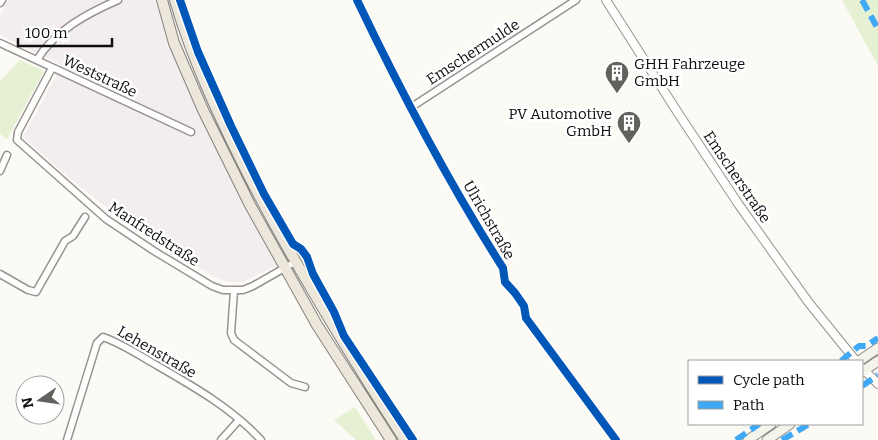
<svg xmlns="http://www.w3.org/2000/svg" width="878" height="440" font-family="Bitter,serif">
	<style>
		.industrial { fill: #f3edf0 }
		.green { fill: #e6f1d4 }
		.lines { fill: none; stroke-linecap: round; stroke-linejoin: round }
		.minor-casing { stroke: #959492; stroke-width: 9 }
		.tertiary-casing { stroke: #959492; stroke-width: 10 }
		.secondary-casing { stroke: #8c8b88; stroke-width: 11 }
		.primary-casing { stroke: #82827f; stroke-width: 12 }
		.minor { stroke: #fffefd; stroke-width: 6 }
		.tertiary { stroke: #fffefd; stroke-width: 8 }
		.secondary { stroke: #f5f4eb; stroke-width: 9 }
		.primary { stroke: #ece7da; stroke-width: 10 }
		.quiet { stroke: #3fa9f5; stroke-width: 6; stroke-dasharray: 12 6; stroke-linecap: butt }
		.cycleway-casing { stroke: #fff; stroke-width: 11 }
		.cycleway { stroke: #0057b8; stroke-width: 8 }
		.labels { text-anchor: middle; stroke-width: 5; stroke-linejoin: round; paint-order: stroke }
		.street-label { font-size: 15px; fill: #0e0e0e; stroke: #fff }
		.poi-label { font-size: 15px; fill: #0e0e0e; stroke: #fff; text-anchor: start }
	</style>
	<rect width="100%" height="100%" fill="#fcfaf4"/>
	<path class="industrial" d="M0,0H172L178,21L291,259L242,282H230L218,279L157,243L122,220L72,180L23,137L62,65L0,35V16L5,7L0,4Z"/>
	<path class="green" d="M842,0H878V66Z
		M20,60L44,71L7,139L0,134V81Z
		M355,407L376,440H356L334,420Z"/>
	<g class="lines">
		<defs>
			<path id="minor" d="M357,0C401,92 448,182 503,268L505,282L515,293L524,306L526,318L616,440
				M0,3L2,0
				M0,43L191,132
				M37,60C54,31 88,13 118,0
				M52,68L18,132L17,140L106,219L154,251L212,286L223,290H243L253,286L295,262
				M410,108L576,0
				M0,171L7,155
				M0,274L28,290L36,292L65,241L73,236L85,217
				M234,291L231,333L234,340L291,383L305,387
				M67,440L97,343L103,337C120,343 136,353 151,362C189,384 231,407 261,440
				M221,440L239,420"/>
			<path id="tertiary" d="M606,0L678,113L739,205L809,303L856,361
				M862,368L878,384"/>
			<path id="secondary" d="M859,361L878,348
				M862,372L878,361
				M748,440L771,424
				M767,440L790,424"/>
			<path id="primary" d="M162,0L174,43L203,110L250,205L317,325L391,440
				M175,0C193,62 221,121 250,178C297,269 350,355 405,440"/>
		</defs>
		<use href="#minor" class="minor-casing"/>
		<use href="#tertiary" class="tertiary-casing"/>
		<use href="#secondary" class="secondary-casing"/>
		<use href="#primary" class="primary-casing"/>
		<use href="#minor" class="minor"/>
		<use href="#tertiary" class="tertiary"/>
		<use href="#secondary" class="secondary"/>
		<use href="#primary" class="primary"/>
		<path class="quiet" d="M862,0L878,29
			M841,361L859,346H866L878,338
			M862,386L878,375
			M736,440L759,424
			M782,440L809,424"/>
		<defs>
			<path id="cycleway" d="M180,0L198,52L231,126L264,194L293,244L301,249L307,257L313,274L334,312L344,336L413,440
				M357,0C401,92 448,182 503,268L505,282L515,293L524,306L526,318L616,440"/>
		</defs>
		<use href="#cycleway" class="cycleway-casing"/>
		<use href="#cycleway" class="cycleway"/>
	</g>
	<defs>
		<symbol id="building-pin" viewBox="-11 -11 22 30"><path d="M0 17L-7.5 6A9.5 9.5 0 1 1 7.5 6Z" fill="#61615e" stroke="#fff"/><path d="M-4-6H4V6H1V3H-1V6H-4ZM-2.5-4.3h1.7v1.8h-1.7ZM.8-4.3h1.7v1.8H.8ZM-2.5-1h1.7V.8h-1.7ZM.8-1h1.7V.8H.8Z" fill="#fff"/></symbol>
	</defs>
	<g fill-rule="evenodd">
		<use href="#building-pin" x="603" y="59" width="28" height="38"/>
		<use href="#building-pin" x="615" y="109" width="28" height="38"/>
	</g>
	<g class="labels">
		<g class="street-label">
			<text transform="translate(473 52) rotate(-33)" y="5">Emschermulde</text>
			<text transform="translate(100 76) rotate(25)" y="5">Weststraße</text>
			<text transform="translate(737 177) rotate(56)" y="5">Emscherstraße</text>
			<text transform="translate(489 220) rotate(60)" y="5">Ulrichstraße</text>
			<text transform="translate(154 234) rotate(33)" y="5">Manfredstraße</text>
			<text transform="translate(157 352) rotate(30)" y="5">Lehenstraße</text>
		</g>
		<g class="poi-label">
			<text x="634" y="69">GHH Fahrzeuge<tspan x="634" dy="17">GmbH</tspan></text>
			<text x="612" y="119" text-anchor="end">PV Automotive<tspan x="612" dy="17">GmbH</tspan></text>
		</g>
	</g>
	<rect x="688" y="360" width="175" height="65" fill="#ffffff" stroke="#9f9f9f"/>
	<rect x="698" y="376" width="25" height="8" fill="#0057b8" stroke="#9f9f9f"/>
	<text x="733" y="385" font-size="15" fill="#0e0e0e">Cycle path</text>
	<rect x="698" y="401" width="25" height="8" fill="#3fa9f5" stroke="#9f9f9f"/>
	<text x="733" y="410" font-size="15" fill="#0e0e0e">Path</text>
	<g transform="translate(40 400) rotate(257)"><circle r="24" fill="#ffffff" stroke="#9f9f9f"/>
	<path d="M0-4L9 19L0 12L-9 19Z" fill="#61615e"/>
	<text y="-8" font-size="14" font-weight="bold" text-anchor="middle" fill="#0e0e0e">N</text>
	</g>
	<path d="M18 38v8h94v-8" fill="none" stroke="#0e0e0e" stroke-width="2.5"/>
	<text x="25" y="38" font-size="15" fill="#0e0e0e" stroke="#ffffff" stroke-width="4" paint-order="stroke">100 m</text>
</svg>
